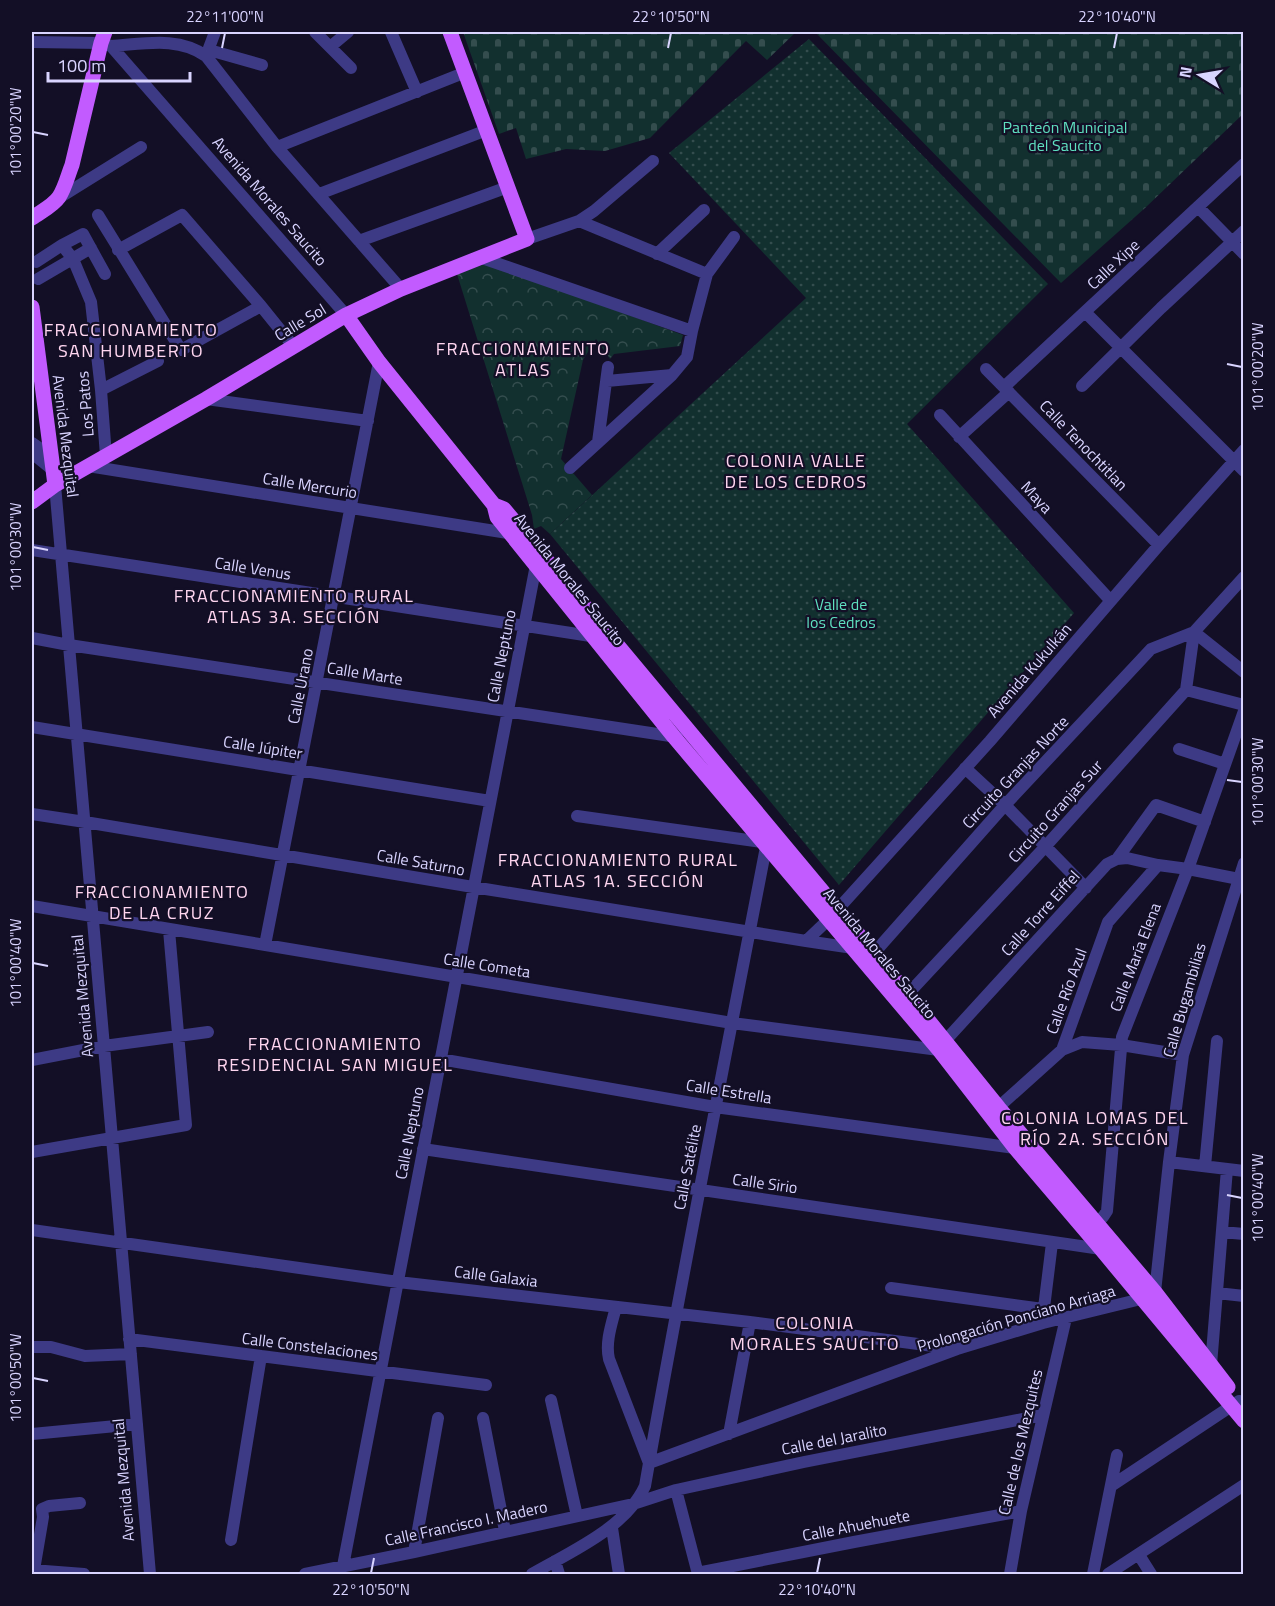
<svg xmlns="http://www.w3.org/2000/svg" width="1275" height="1606" font-family="'Titillium Web',sans-serif">
	<style>
		.grass { fill: url(#grass-dots) }
		.cemetery { fill: url(#cemetery-stones) }
		.park { fill: url(#park-crowns) }
		.lines { fill: none; stroke-linecap: round; stroke-linejoin: round }
		.minor { stroke: #3d3a85; stroke-width: 12 }
		.major { stroke: #c25bff; stroke-width: 15 }
		.ticks { fill: none; stroke: #d9d4ff; stroke-width: 2 }
		.labels { text-anchor: middle; stroke-width: 4.5; stroke-linejoin: round; paint-order: stroke }
		.park-label { font-size: 16px; fill: #5fe0c0; stroke: #130f26 }
		.street-label { font-size: 16px; fill: #d9d4ff; stroke: #130f26 }
		.neighbourhood-label { font-size: 18px; letter-spacing: 1.5px; fill: #ffd6f0; stroke: #130f26 }
		.neatline { fill: none; stroke: #d9d4ff; stroke-width: 2 }
		.ticks-label { font-size: 15px; text-anchor: middle; fill: #d9d4ff }
	</style>
	<defs>
		<pattern id="grass-dots" width="8" height="8" patternUnits="userSpaceOnUse" patternTransform="scale(1.5)"><rect width="8" height="8" fill="#12302f"/><path d="M2 2h.1M6 6h.1" fill="none" stroke="#344d4e" stroke-width="1.8" stroke-linecap="round"/></pattern>
		<pattern id="cemetery-stones" width="16" height="16" patternUnits="userSpaceOnUse" patternTransform="scale(1.5)"><rect width="16" height="16" fill="#12302f"/><path d="M2 7V4a2 2 0 0 1 4 0v3zM10 15v-3a2 2 0 0 1 4 0v3z" fill="#344d4e"/></pattern>
		<pattern id="park-crowns" width="20" height="18" patternUnits="userSpaceOnUse" patternTransform="scale(1.5)"><rect width="20" height="18" fill="#12302f"/><path d="M2 6a3 3 0 1 1 6 0M12 15a3 3 0 1 1 6 0" fill="none" stroke="#344d4e"/></pattern>
	</defs>
	<rect width="100%" height="100%" fill="#130f26"/>
	<path class="grass" d="M809,39L1048,284L907,424L1074,613L839,885L550,534L806,298L669,153Z"/>
	<path class="cemetery" d="M463,32H796L767,60L746,41L650,138L605,151L566,149L526,159L516,128L499,134Z
		M815,32H1243V114L1145,208L1061,283Z"/>
	<path class="park" d="M488,263L683,335L680,346L614,354L610,359L596,339L583,360L561,459L592,495L550,534L541,526L534,529L532,515L457,274Z"/>
	<g class="lines">
		<path class="minor" d="M315,32L351,68
			M391,32L417,92
			M32,42L101,43L111,46L346,315
			M111,46C144,44 178,36 206,56L277,147L401,289
			M330,47L348,32
			M209,50L262,65
			M206,56L215,32
			M277,147L466,72
			M319,194L487,130
			M59,198L141,147
			M1198,207L1244,254
			M98,215L181,350L261,306
			M579,221L707,274
			M527,239L579,221L594,211L653,161
			M359,241L508,187
			M62,245L73,259L91,302L101,390L106,456
			M118,250L182,215L261,306L294,347
			M657,254L704,210
			M482,258L692,331
			M36,262L62,245L83,234L105,274
			M38,279L91,248
			M1085,312L1244,471
			M986,369L1159,545
			M607,381L672,375
			M1082,386L1161,308L1244,231
			M1004,387L1244,164
			M101,390L158,361
			M206,399L368,421
			M940,415L1110,600
			M959,437L1009,392
			M598,442L608,367
			M32,443L52,457
			M32,453L53,470
			M88,466L514,534
			M570,468L672,375L687,357L692,331L707,274L734,237
			M55,485L150,1574
			M32,550L597,637
			M1194,632L1244,672
			M32,638L69,645L677,737
			M1186,690L1244,705
			M32,727L490,801
			M1179,749L1225,764
			M965,768L1005,805L1086,888
			M32,814L85,822L473,887L806,941L853,948
			M577,816L762,842
			M1117,859L1127,858L1158,865L1188,869L1244,880
			M32,906L732,1023L939,1050
			M806,941L828,920L990,741L1159,545L1244,450
			M265,945L379,362
			M874,953L1005,805L1151,649L1194,632L1244,577
			M907,995L1045,847L1186,690L1194,632
			M945,1041L1107,864L1117,859L1156,805L1205,822
			M1062,1050L1082,1042L1121,1045L1183,1055
			M440,1059L715,1107L1015,1148
			M32,1060L104,1046L208,1032
			M993,1112L1062,1050L1108,922L1158,865
			M423,1149L1101,1249
			M32,1152L186,1125L169,930
			M1169,1162L1244,1171
			M1205,1166L1217,1041
			M1096,1222L1103,1217L1107,1211L1122,1037L1188,869L1244,711
			M32,1230L398,1282L750,1322L956,1349
			M1222,1232L1244,1234
			M891,1288L1043,1309
			M1217,1293L1244,1296
			M616,1307C612,1323 605,1342 609,1359L649,1463L957,1349L1043,1323L1141,1299L1155,1292L1169,1162L1183,1055L1244,863
			M1043,1316L1052,1243
			M129,1339L486,1385
			M32,1347H51L85,1356L131,1354
			M1211,1365L1227,1169
			M551,1400L577,1516
			M483,1418L505,1531
			M32,1434L137,1424
			M729,1434L750,1322
			M1111,1486L1239,1401
			M676,1490L698,1574
			M42,1509L49,1506L80,1503
			M612,1528L619,1574
			M231,1540L261,1356
			M414,1552L438,1418
			M1139,1555L1151,1574
			M555,1561L559,1574
			M343,1566L536,565
			M32,1570L84,1574
			M34,1570L43,1517L42,1509
			M697,1573L854,1542L1021,1511
			M305,1574L414,1552L633,1504L676,1490L804,1462L1043,1415
			M532,1574C570,1552 626,1528 645,1486C682,1273 725,1060 766,847L772,843
			M1010,1574L1021,1511L1066,1318
			M1093,1574L1117,1455
			M1108,1574L1244,1485"/>
		<path class="major" d="M32,218C40,212 53,206 59,197C65,188 68,175 72,165L101,43L105,32
			M32,307L55,485
			M346,315L379,362L494,505L497,517L674,737L939,1050L1015,1148L1101,1249L1244,1421
			M32,502L55,485L206,399L346,315L401,289L527,239L450,32
			M494,505L504,509L874,953L999,1108L1155,1292L1228,1387"/>
	</g>
	<path class="ticks" d="M222,48L225,33M668,48L671,33M1114,48L1117,33M33,132L48,135M1227,364L1242,367M33,547L48,550M1227,780L1242,782M33,963L48,966M1227,1195L1242,1198M33,1378L48,1381M371,1573L374,1558M817,1573L820,1558"/>
	<g class="labels">
		<g class="park-label">
			<text x="1065" y="133">Panteón Municipal<tspan x="1065" dy="18">del Saucito</tspan></text>
			<text x="841" y="610">Valle de<tspan x="841" dy="18">los Cedros</tspan></text>
		</g>
		<g class="street-label">
			<text transform="translate(270 201) rotate(49)" y="6">Avenida Morales Saucito</text>
			<text transform="translate(1113 264) rotate(-43)" y="6">Calle Xipe</text>
			<text transform="translate(300 322) rotate(-31)" y="6">Calle Sol</text>
			<text transform="translate(85 404) rotate(-95)" y="6">Los Patos</text>
			<text transform="translate(66 436) rotate(83)" y="6">Avenida Mezquital</text>
			<text transform="translate(1084 445) rotate(46)" y="6">Calle Tenochtitlan</text>
			<text transform="translate(310 485) rotate(9)" y="6">Calle Mercurio</text>
			<text transform="translate(1037 497) rotate(47)" y="6">Maya</text>
			<text transform="translate(253 568) rotate(9)" y="6">Calle Venus</text>
			<text transform="translate(570 579) rotate(51)" y="6">Avenida Morales Saucito</text>
			<text transform="translate(501 656) rotate(-79)" y="6">Calle Neptuno</text>
			<text transform="translate(1029 670) rotate(-49)" y="6">Avenida Kukulkán</text>
			<text transform="translate(365 673) rotate(9)" y="6">Calle Marte</text>
			<text transform="translate(300 686) rotate(-79)" y="6">Calle Urano</text>
			<text transform="translate(263 747) rotate(9)" y="6">Calle Júpiter</text>
			<text transform="translate(1015 772) rotate(-47)" y="6">Circuito Granjas Norte</text>
			<text transform="translate(1055 811) rotate(-48)" y="6">Circuito Granjas Sur</text>
			<text transform="translate(421 862) rotate(10)" y="6">Calle Saturno</text>
			<text transform="translate(1040 913) rotate(-48)" y="6">Calle Torre Eiffel</text>
			<text transform="translate(880 953) rotate(50)" y="6">Avenida Morales Saucito</text>
			<text transform="translate(1135 957) rotate(-69)" y="6">Calle María Elena</text>
			<text transform="translate(487 965) rotate(9)" y="6">Calle Cometa</text>
			<text transform="translate(1066 991) rotate(-70)" y="6">Calle Río Azul</text>
			<text transform="translate(82 996) rotate(-95)" y="6">Avenida Mezquital</text>
			<text transform="translate(1184 1000) rotate(-74)" y="6">Calle Bugambilias</text>
			<text transform="translate(729 1091) rotate(9)" y="6">Calle Estrella</text>
			<text transform="translate(409 1133) rotate(-79)" y="6">Calle Neptuno</text>
			<text transform="translate(687 1167) rotate(-79)" y="6">Calle Satélite</text>
			<text transform="translate(765 1183) rotate(8)" y="6">Calle Sirio</text>
			<text transform="translate(496 1276) rotate(7)" y="6">Calle Galaxia</text>
			<text transform="translate(1016 1318) rotate(-16)" y="6">Prolongación Ponciano Arriaga</text>
			<text transform="translate(310 1346) rotate(7)" y="6">Calle Constelaciones</text>
			<text transform="translate(834 1439) rotate(-11)" y="6">Calle del Jaralito</text>
			<text transform="translate(1020 1442) rotate(-77)" y="6">Calle de los Mezquites</text>
			<text transform="translate(123 1480) rotate(-95)" y="6">Avenida Mezquital</text>
			<text transform="translate(466 1523) rotate(-12)" y="6">Calle Francisco I. Madero</text>
			<text transform="translate(856 1525) rotate(-11)" y="6">Calle Ahuehuete</text>
		</g>
		<g class="neighbourhood-label">
			<text x="131" y="336">FRACCIONAMIENTO<tspan x="131" dy="21">SAN HUMBERTO</tspan></text>
			<text x="523" y="355">FRACCIONAMIENTO<tspan x="523" dy="21">ATLAS</tspan></text>
			<text x="796" y="467">COLONIA VALLE<tspan x="796" dy="21">DE LOS CEDROS</tspan></text>
			<text x="294" y="602">FRACCIONAMIENTO RURAL<tspan x="294" dy="21">ATLAS 3A. SECCIÓN</tspan></text>
			<text x="618" y="866">FRACCIONAMIENTO RURAL<tspan x="618" dy="21">ATLAS 1A. SECCIÓN</tspan></text>
			<text x="162" y="898">FRACCIONAMIENTO<tspan x="162" dy="21">DE LA CRUZ</tspan></text>
			<text x="335" y="1050">FRACCIONAMIENTO<tspan x="335" dy="21">RESIDENCIAL SAN MIGUEL</tspan></text>
			<text x="1095" y="1124">COLONIA LOMAS DEL<tspan x="1095" dy="21">RÍO 2A. SECCIÓN</tspan></text>
			<text x="815" y="1329">COLONIA<tspan x="815" dy="21">MORALES SAUCITO</tspan></text>
		</g>
	</g>
	<rect width="1275" height="1606" fill="none" stroke="#130f26" stroke-width="66"/>
	<g transform="translate(1200 75) rotate(281)" stroke="#130f26" stroke-width="4.5" paint-order="stroke">
	<path d="M0-4.5L10 22L0 15L-10 22Z" fill="#d9d4ff"/>
	<text y="-9" font-size="16" font-weight="bold" text-anchor="middle" fill="#d9d4ff">N</text>
	</g>
	<path d="M48 72v9h142v-9" fill="none" stroke="#d9d4ff" stroke-width="3"/>
	<text x="57" y="72" font-size="18" fill="#d9d4ff" stroke="#130f26" stroke-width="4.5" paint-order="stroke">100 m</text>
	<rect x="33" y="33" width="1209" height="1540" class="neatline"/>
	<g class="ticks-label">
		<text x="225" y="22">22°11'00"N</text>
		<text x="671" y="22">22°10'50"N</text>
		<text x="1117" y="22">22°10'40"N</text>
		<text transform="translate(16 132) rotate(-90)" y="5">101°00'20"W</text>
		<text transform="translate(1258 367) rotate(-90)" y="5">101°00'20"W</text>
		<text transform="translate(16 547) rotate(-90)" y="5">101°00'30"W</text>
		<text transform="translate(1258 782) rotate(-90)" y="5">101°00'30"W</text>
		<text transform="translate(16 963) rotate(-90)" y="5">101°00'40"W</text>
		<text transform="translate(1258 1198) rotate(-90)" y="5">101°00'40"W</text>
		<text transform="translate(16 1378) rotate(-90)" y="5">101°00'50"W</text>
		<text x="371" y="1595">22°10'50"N</text>
		<text x="817" y="1595">22°10'40"N</text>
	</g>
</svg>
